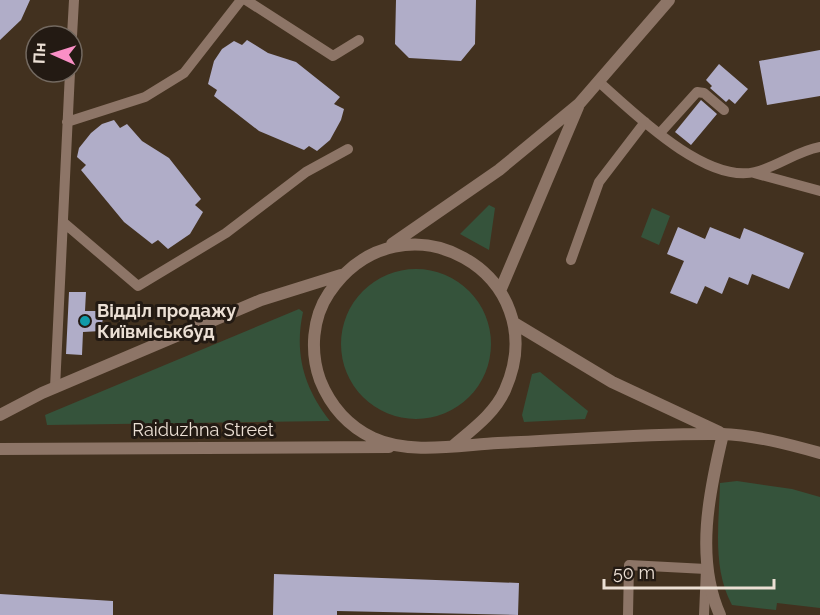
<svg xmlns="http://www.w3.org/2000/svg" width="820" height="615" font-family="Raleway,sans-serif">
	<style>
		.green { fill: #35533b }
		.building { fill: #b0adc8 }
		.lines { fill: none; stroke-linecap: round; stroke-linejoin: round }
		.service { stroke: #8d7567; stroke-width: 10 }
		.minor { stroke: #8d7567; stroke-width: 12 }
		.tertiary { stroke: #8d7567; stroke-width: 12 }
		.culture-dot { fill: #0f9aa8; stroke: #231a13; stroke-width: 2 }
		.labels { text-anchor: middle; stroke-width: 6; stroke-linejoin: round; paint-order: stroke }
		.poi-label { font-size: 18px; font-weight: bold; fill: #ebdfd4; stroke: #231a13; text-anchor: start }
		.street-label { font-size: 18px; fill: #ebdfd4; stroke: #231a13 }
	</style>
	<rect width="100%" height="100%" fill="#42311f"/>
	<path class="green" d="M489,205L495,208L489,250L460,234Z
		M652,208L670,216L659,245L641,237Z
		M341 344a75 75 0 1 1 150 0a75 75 0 1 1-150 0Z
		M299,309L303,312C294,354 304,388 330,421L47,425L45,415Z
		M540,372L588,411L585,419L524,422L522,415L532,374Z
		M737,481L792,489L820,497V608L777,603L776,610L732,605C712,568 719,524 720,483Z"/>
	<path class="building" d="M0,0H30L21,20L0,40Z
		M396,0H476L475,44L461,61L409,58L395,44Z
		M247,40L268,53L296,62L340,97L334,104L344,109L341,120L330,140L317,151L309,146L304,150L259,131L214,96L217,90L208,84L214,61L222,49L234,41L242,45Z
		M820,50V96L767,105L759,61Z
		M719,64L748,89L735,104L729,99L726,102L710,88L712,86L706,80Z
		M701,100L717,114L691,145L675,132Z
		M114,120L120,128L127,124L142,141L169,158L201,199L195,205L203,212L190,234L168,249L158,240L152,244L124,222L81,170L86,165L77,157L79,148L91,133L102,124Z
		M678,227L705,239L710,227L740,239L744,228L804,253L789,289L752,274L748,285L729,277L722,294L705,286L697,304L670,293L684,261L667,254Z
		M69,292H86L85,311H104L101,331L83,332L82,355L66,354Z
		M274,574L519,583L518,615L337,611V615H273Z
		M0,594L113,601V615H0Z"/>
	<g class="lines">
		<path class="service" d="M246,0L333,56L359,40
			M72,36L74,0
			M599,82C633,112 705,184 755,172C777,167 797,151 820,147
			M67,122L145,97L184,73L241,0
			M660,133L697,92L704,93L724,110
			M754,173L820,191
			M63,222L138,286L226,233L306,172L348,149
			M571,260L599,182L645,122
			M55,388L70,72
			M628,615L629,565L706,569L704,615"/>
		<path class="minor" d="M720,615C695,559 709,492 723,434"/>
		<path class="tertiary" d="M392,244L499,170L579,104L669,0
			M500,291L578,107
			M514,323L612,382L719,432
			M0,415L42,393L261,300L341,275
			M454,445C473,429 495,413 505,390C557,274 402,186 329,293C312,318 310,352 320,380C330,405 348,426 373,438C409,455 460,445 498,443C572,440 647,433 721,434C754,435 788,444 820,453
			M0,449L389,447"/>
	</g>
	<circle class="culture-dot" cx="85" cy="321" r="6"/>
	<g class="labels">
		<g class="poi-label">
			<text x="97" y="317">Відділ продажу<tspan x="97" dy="21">Київміськбуд</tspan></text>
		</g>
		<g class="street-label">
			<text x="203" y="436">Raiduzhna Street</text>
		</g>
	</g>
	<g transform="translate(54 54) rotate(273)"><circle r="28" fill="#231a13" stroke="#736960" stroke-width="1.5"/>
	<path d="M0-4.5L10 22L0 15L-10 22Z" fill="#fa8fc6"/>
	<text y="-9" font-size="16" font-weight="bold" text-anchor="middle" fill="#ebdfd4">Пн</text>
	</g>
	<path d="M604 579v9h170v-9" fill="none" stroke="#ebdfd4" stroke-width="3"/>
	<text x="613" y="579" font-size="18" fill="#ebdfd4" stroke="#231a13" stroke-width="4.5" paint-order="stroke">50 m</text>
</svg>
